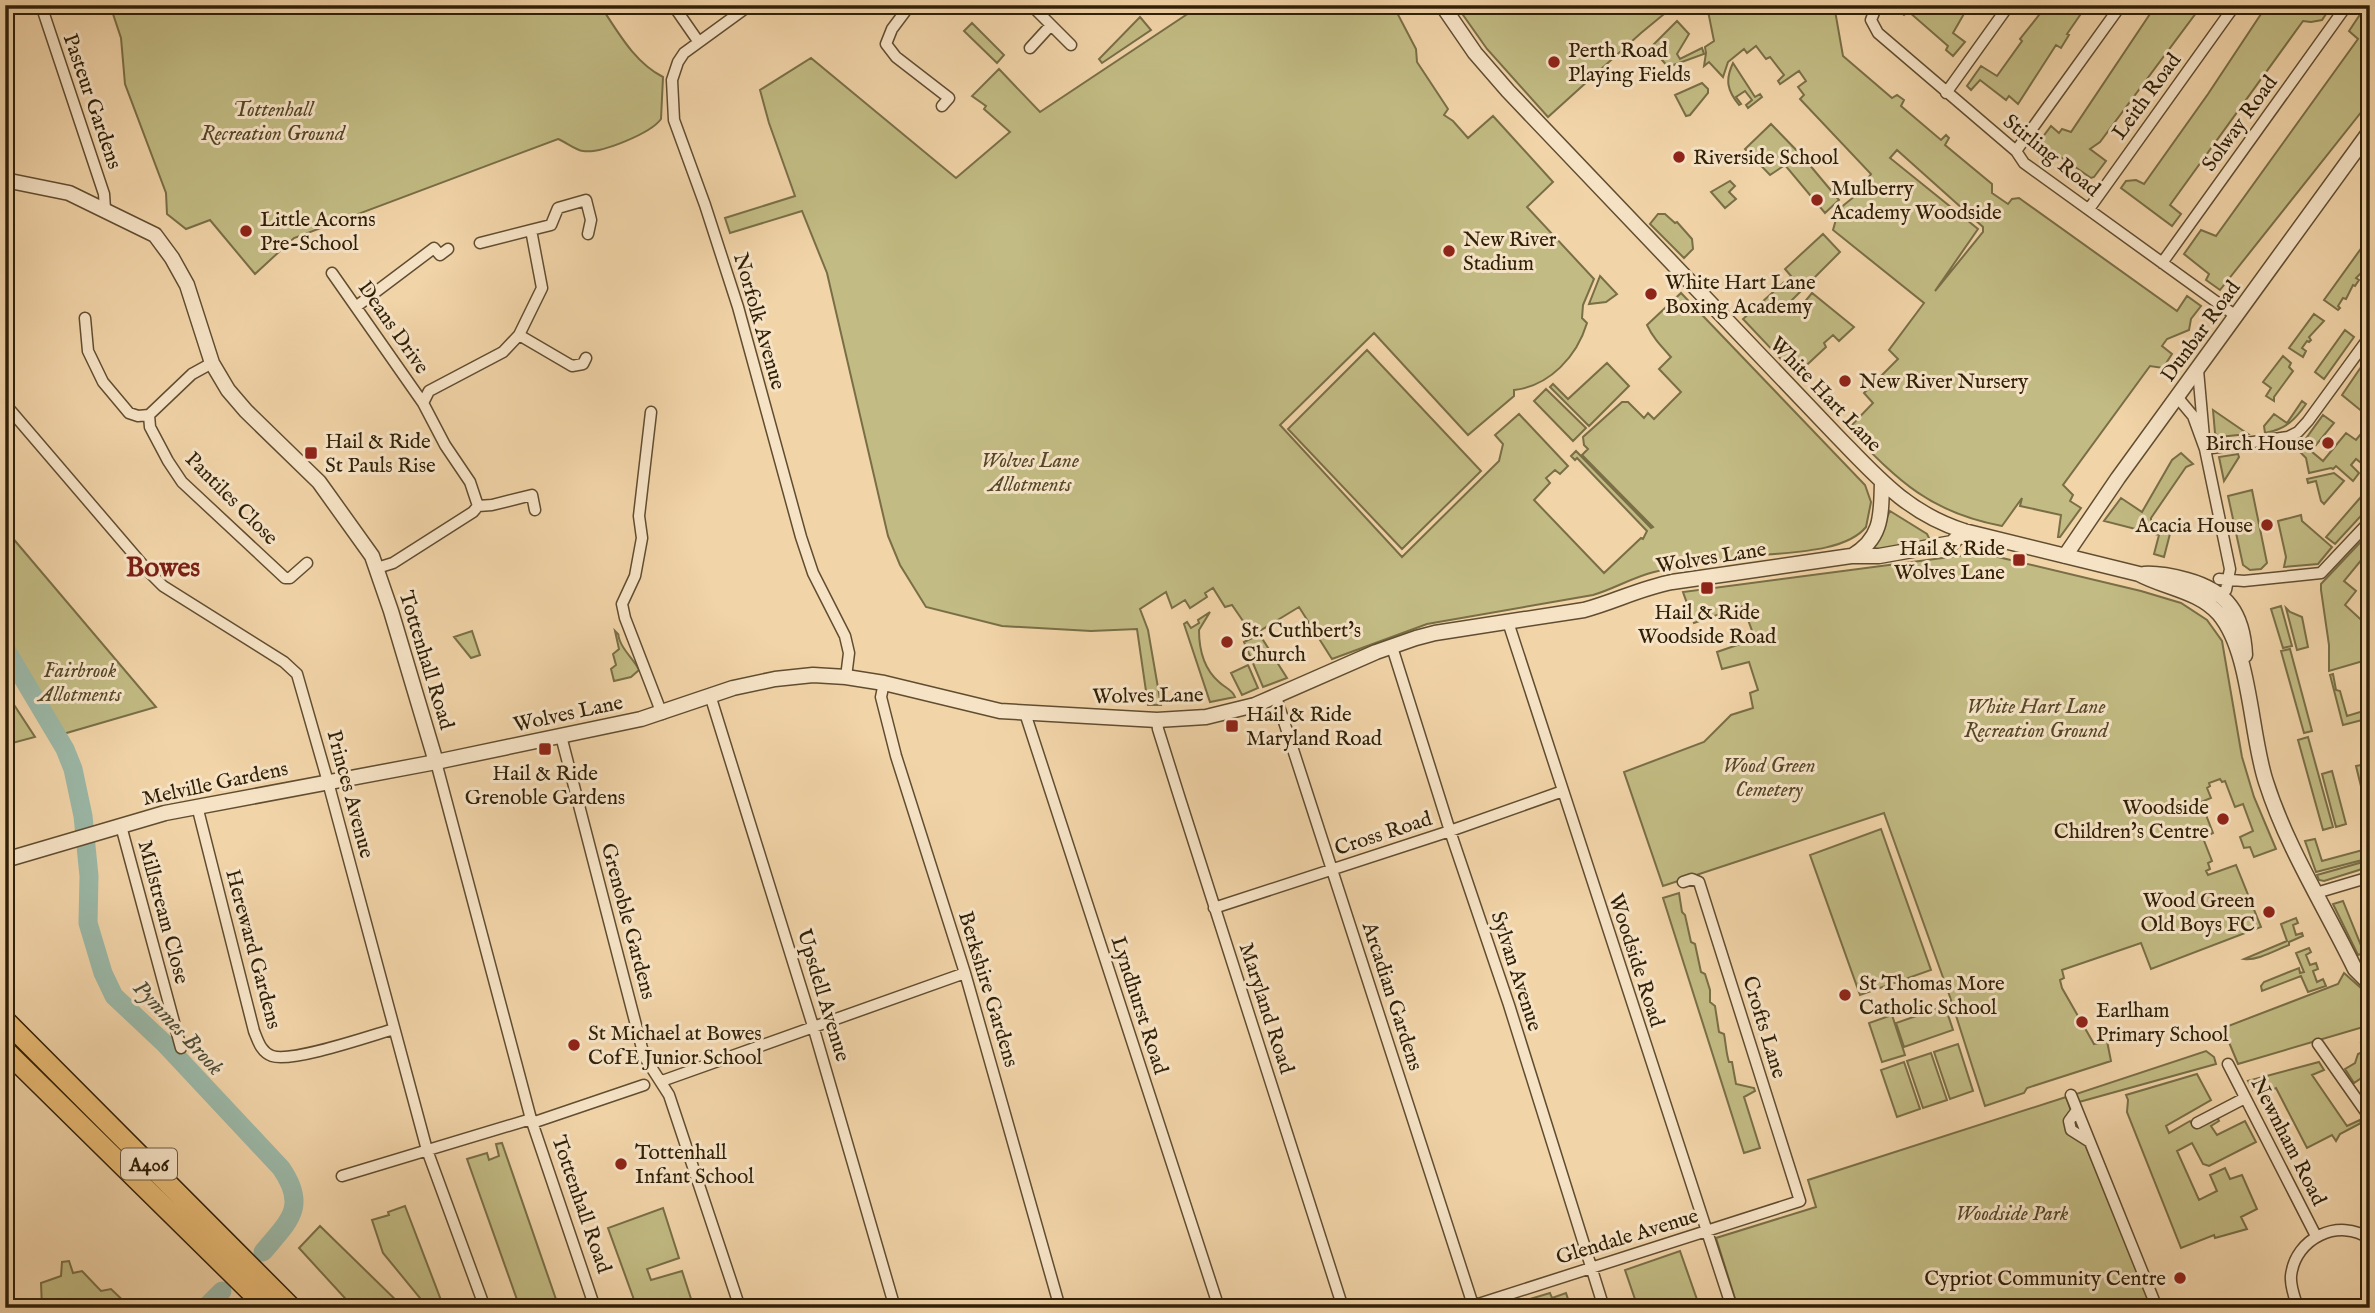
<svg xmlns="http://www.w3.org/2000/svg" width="2375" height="1313" font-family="'IM FELL English',serif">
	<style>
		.green { fill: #c2bb83; stroke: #796e46; stroke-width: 2; fill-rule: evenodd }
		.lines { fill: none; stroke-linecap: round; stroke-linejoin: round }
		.river { stroke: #9bb8a7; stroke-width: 19 }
		.minor-casing { stroke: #604d30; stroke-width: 13 }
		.tertiary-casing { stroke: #604d30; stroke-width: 17 }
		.trunk-casing { stroke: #302008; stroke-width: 22 }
		.minor { stroke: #f6e3c6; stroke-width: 10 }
		.tertiary { stroke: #f6e3c6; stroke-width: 14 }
		.trunk { stroke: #e8ba74; stroke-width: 19 }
		.poi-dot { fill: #8f2418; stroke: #f6e3c6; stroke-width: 2.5 }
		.labels { text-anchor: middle; stroke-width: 6; stroke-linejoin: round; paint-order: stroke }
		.shield { fill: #f6e3c6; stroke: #6b5a41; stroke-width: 2 }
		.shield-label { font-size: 19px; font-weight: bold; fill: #302008 }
		.poi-label { font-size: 21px; fill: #302008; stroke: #f6e3c6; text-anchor: start }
		.street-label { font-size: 21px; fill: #302008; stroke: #f6e3c6 }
		.park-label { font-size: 21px; font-style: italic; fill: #544727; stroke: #f6e3c6 }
		.water-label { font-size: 23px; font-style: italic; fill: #504e38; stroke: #f6e3c6 }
		.district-label { font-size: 28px; font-weight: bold; fill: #7a1f14; stroke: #f6e3c6 }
	</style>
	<rect width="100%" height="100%" fill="#f1d4a8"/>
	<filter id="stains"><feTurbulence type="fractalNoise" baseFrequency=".00286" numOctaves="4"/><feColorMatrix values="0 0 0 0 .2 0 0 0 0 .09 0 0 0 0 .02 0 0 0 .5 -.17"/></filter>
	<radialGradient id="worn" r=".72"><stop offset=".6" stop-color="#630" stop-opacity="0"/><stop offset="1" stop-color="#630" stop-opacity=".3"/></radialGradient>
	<path class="green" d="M110,5H600C618,32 634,62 663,77L661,119C651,133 601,154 583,151C575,150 566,142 558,139L294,238L255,274L210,220L186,229L167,214L166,193L125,84L121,38Z
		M1201,5H1393L1416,49L1417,62L1448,109L1444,115L1453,121L1468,138L1493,116L1553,182L1527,207L1594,279L1583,305L1582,318L1587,323C1577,356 1550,386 1514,390V396L1468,435L1374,333L1280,425L1402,557L1499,461L1503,444L1495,435L1519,414L1568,466L1560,474L1555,470L1546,478L1550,483L1534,500L1604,573L1641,538L1643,539L1647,531L1577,458L1575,460L1571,456L1576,451L1651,528L1653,527L1582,455L1588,449L1584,445L1583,437L1622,402H1628L1644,418L1648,413L1654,419L1681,392L1659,369L1671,357C1661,346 1653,338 1647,325L1681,293L1865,485L1871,502L1866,527C1845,553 1786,552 1754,556C1721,560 1686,564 1654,572C1633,577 1614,589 1593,595L1427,624L1332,659L1299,607L1258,632L1287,678L1263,687L1244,642L1254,637L1232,605L1225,607L1213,588L1205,593L1207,597L1190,608L1185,600L1172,608L1166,592L1140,609L1148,630L1161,705H1148L1137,629L1091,631L1002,626L926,607L900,565L888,536L827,273L802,211L730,233L725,218L795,196L769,123L760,90L811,58L956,178L1010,132L984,109L986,106L972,96L999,69L1040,112Z
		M1456,5H1675L1641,33L1548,117L1487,49Z
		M1710,5H1834L1843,56L1892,98L1897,95L1904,100L1901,106L1941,140L1946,135L1949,138L1945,145L1992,184V193L2008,204L2012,199L2019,198L2177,311L2187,296L2201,306L2191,319L2189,330L2167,339L2162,346L2172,354L2163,368L2150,366L2063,485L2073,495L2070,501L2081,508L2060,537H2058L2061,515L2020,506L2022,498L2002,526C1928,512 1898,480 1848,429L1873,403L1864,393L1898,359L1889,350L1924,303L1833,230L1839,209L1861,191L1863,185L1871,174L1800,99L1804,95L1798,87L1806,81L1799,71L1780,84L1778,81L1784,75L1770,57L1766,59L1756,46L1747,53L1744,49L1728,62L1723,77L1709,62L1704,66L1706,53L1705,47L1714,41L1708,11ZM1897,150L1983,227V232L1935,291L1978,229L1890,158Z
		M1899,5H1969L1953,33L1965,42L1953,56L1946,50L1948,46L1908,11L1904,15L1896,9Z
		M2047,5H2087L2067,34L2069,35L2061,48L2056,45L2018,104L2009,96L2006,100L1980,80L1971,90L1967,86L1981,66L1997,76L2022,41L2020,39Z
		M2156,5H2202L2100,142L2090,149L2106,161L2094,177L2091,178L2039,142L2051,126L2059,133L2062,129L2071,132Z
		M2267,5H2317L2328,11L2322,20L2311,22L2303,21L2170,205L2181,214L2172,226L2121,188L2126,181L2136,180L2144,184L2208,94Z
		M2361,13L2370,17V101L2220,290L2206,280L2209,274L2184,254L2201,230L2216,236L2358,39L2349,31Z
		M1140,17L1151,30L1102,63L1099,59Z
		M1677,21L1689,34L1677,54L1680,59L1702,48L1704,54L1668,67L1651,47Z
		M972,23L1004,55L997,63L964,31Z
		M1733,63L1755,97L1760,94L1762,97L1748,108L1746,105L1752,100L1745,91L1736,97L1741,104L1739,105C1727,90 1725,80 1733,63Z
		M1702,83L1708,89V93L1690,115L1686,116L1675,95Z
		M1771,124L1803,157L1839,200L1825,213L1785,165L1770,175L1745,149Z
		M1730,181L1735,186L1729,192L1736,199L1725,208L1711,192Z
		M1658,214H1665L1675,223L1677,222L1692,239L1693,249L1684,258L1650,224Z
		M1823,234L1840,252L1785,307L1794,315L1812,293L1854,327L1839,341L1833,335L1824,343L1826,347L1796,375L1743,319L1791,276L1785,269Z
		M2370,236V255L2368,259L2370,264L2356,278L2359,280L2355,286L2353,285L2346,299L2343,298L2338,306L2340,308L2338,310L2324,300Z
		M1600,276L1617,294L1606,302L1589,304Z
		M2314,314L2324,321L2309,337L2311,340L2309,342L2307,341L2302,348L2306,351L2303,357L2289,348Z
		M2345,330L2354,337L2324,379L2315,372Z
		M2370,349V395L2362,404L2370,410V418L2342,395L2361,367V361Z
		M1367,350L1481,471L1402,549L1288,429Z
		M2283,356L2291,363L2289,367L2293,371L2274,397V401L2266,396L2271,388L2263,382Z
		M1607,363L1629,386L1589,426L1550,387L1553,384L1568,399Z
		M1546,389L1586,428L1573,441L1534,401Z
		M2302,401L2306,404C2295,420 2286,429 2265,433L2264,426L2274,414L2287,423Z
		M2213,410L2248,434L2219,437L2215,433Z
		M2323,415L2334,423L2311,451L2323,461L2346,433L2356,440L2365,429L2370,433V446L2368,445L2363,451L2370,457L2365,466L2356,459L2351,465L2359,473L2353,481L2336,466L2333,469L2331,468L2309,473L2306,458L2300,452L2302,444Z
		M2181,453L2193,464L2186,467L2151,518V522L2172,526L2164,557L2154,554L2159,535L2104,521L2121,498L2142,512L2172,460Z
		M2238,454L2239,457L2224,481L2219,457Z
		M2334,473L2344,481L2324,504L2321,501L2316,481L2308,483L2307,479Z
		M2252,490L2267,563L2261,569L2250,570L2243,565L2228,496Z
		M2360,498L2370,506L2335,544L2326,537Z
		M1890,511L1927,534L1930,540L1876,551L1873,545Z
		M2301,515L2302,521L2332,547L2318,564L2284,567L2286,557L2278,521Z
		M5,529L156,707L63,734L5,638Z
		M2370,532V553H2367L2344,581L2356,591L2345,605L2370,628V659L2329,671V645L2321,590V584Z
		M1973,554L1998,557L2141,591L2181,603L2207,620L2222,641L2242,757L2254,797L2276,849L2254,857L2250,847L2244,848L2240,837L2253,831L2243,804L2235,807L2225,781L2222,782L2220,779L2209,783L2210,786L2207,788L2211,798L2201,802L2213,833L2203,838L2212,861L2208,863L2210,869L2206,871L2208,875L2236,865L2261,927L2151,969L2141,943L2062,970L2064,978L2060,980L2062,988L2094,1044L2107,1041L2111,1061L2027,1088L2024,1093L1985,1106L1950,997L1884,813L1663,886L1624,772L1704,742L1731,715L1753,708L1750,693L1758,690L1749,662L1722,669L1717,652L1755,639L1743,606L1694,623L1683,592Z
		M2281,606L2292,646L2283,648L2271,609Z
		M2286,608L2290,612L2302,617L2308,647L2297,650Z
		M1210,612L1199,630C1199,649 1204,669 1219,682C1225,688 1232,689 1235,697L1210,702L1184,624L1187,622L1191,628L1199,623L1198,620Z
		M472,631L480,655L471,658L454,637Z
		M615,631C622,638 616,631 620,641C624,652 634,659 639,670L631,677L614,681L611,669L616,665L613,654L619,649Z
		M2290,649L2312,731L2304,733L2281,651Z
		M1248,665L1258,688L1242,695L1231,673Z
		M2333,674L2336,690L2340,691L2347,716L2370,709V718L2343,725L2330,675Z
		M5,691L35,737L5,745Z
		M2308,737L2333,827L2323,830L2298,740Z
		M2366,764L2370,780V814L2368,815L2356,766Z
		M2332,771L2346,824L2336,827L2322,774Z
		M1881,829L1931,970L1860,995L1810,855Z
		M2315,839L2322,861L2370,848V858L2316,872L2305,841Z
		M2370,860L2369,864L2359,870L2324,881L2319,880L2317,875Z
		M1679,893L1682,912L1685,915L1691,942L1695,944L1701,972L1705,974L1710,990V1002L1715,1006L1719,1032L1724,1034C1726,1044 1726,1053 1729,1062H1732L1736,1084L1754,1088L1755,1091L1744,1097L1760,1148L1744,1153L1663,898Z
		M2343,901L2364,953L2358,955L2333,904Z
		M2296,918L2298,923L2293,925L2296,935L2302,933L2303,936L2289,942V945C2276,950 2257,961 2244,959L2287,941L2281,924Z
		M2309,948L2311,952L2306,955L2310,965L2316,963L2318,969L2313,971L2317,982L2323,979L2326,986L2308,992L2301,976L2262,991L2261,986L2264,982L2299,968L2300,973L2304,972L2296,953Z
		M2344,973L2370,996V1025L2238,1064L2223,1028L2338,984Z
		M1945,1006L1953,1030L1904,1047L1896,1023Z
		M1892,1015L1905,1055L1882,1062L1869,1023Z
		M2370,1040V1072L2354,1083L2345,1069L2355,1063L2358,1054L2365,1051L2361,1043Z
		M1958,1044L1973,1091L1950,1099L1934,1052Z
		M2206,1051L2214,1057L2216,1064L2079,1102L2076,1094Z
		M1931,1053L1947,1100L1923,1108L1907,1061Z
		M1904,1062L1920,1109L1897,1117L1881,1070Z
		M2319,1062L2324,1070L2312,1075L2347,1126L2360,1120L2361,1123L2340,1134L2336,1141L2332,1135L2307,1148L2276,1088L2264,1094L2261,1087L2253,1090L2248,1081Z
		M2197,1074L2211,1100L2166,1126L2169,1133L2190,1121L2194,1127L2216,1115L2219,1121L2211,1126L2217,1135L2245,1121L2256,1142L2209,1166L2203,1164L2192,1143L2177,1151L2199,1200L2217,1191L2210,1175L2225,1168L2230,1179L2242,1175L2257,1209L2241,1217L2247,1229L2215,1238L2214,1235L2181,1248L2127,1112L2128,1100L2126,1095Z
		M2066,1097L2071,1111L2068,1134L2085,1144L2153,1308H1738L1716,1238L1816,1207L1808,1180Z
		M502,1143L559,1308H520L467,1159L487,1153L489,1160L499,1156L496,1144Z
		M405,1206L444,1308H425L420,1298L383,1253L372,1220L389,1215L388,1212Z
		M663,1208L679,1258L647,1269L651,1280L682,1271L694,1308H637L608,1228Z
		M320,1226L404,1308H354L299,1248Z
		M1680,1251L1700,1308H1638L1625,1270Z
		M69,1261L73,1273L82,1271L101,1291L111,1289L131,1308H42L41,1283L61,1276L62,1262Z
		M1550,1293L1552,1298L1566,1293L1571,1308H1514L1513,1304Z"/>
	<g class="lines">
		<path class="river" d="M5,648L65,749L73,769L83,816L89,876L88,923L103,973L114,996L164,1043L281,1168C308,1207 289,1221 263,1252
			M205,1308L222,1291"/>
		<defs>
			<path id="minor" d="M41,5L104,194L105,209
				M673,5L698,41
				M750,5L684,53L678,62L672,80L674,120L705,205L738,307L801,537L813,573L845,636L849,653L846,677
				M910,5L892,29L886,44L896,57L949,98L942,106
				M1031,5L1071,45
				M1877,5L1871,20L1878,33L2016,151L2024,163L2236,316
				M1030,48L1051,25
				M1946,93L2009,5
				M2016,151L2121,5
				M2089,209L2235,5
				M480,243L531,230
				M2162,263L2347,5
				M332,273L423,403
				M357,306L434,248L440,255L448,249
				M85,318L88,351L103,382L129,413L138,416L149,415
				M519,335L572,366L583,364L586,358
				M212,363L192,374L149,415L150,427L168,461L182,482L285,578H290L307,563
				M2198,370L2205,449L2230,569L2226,590L2213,597
				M2178,398L2193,416L2205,449L2288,437L2298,432L2308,421L2370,336
				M5,404L148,571L163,586L284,662L297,674L328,782L427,1150L485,1308
				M651,412L639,516L642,538L635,576L622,604L625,618L662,714
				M478,506L492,505L532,495L535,510
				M377,568L393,563L473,512L478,506L470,482L445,445L423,403L429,391L503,352L519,335L542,288L531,230L551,225L558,208L586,200L591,220L588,234
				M2219,579L2244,581L2321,573L2370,521
				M1508,622L1732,1308
				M1392,647L1450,831L1509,1005L1604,1308
				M884,683L881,697L896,756L965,973L1060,1308
				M710,695L813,1026L895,1308
				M1276,697L1474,1308
				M1025,713L1219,1308
				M1157,720L1158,729L1180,799L1343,1308
				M561,736L644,1056L669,1095L740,1308
				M436,762L531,1119L595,1308
				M197,806L254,1031C258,1041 261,1052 272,1056C292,1063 370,1036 394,1029
				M121,826L181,1048
				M2316,893L2370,877
				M1214,908L1450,831L1563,791
				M2318,1044L2370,1118
				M2228,1064L2316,1236
				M662,1081L965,973
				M2071,1095L2157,1308
				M2077,1110L2069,1121L2071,1130L2090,1142
				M532,1123L644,1085
				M2197,1123L2245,1098
				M342,1176L531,1119
				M1466,1308L1800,1201L1699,882L1692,879L1683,882
				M2298,1308C2295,1298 2290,1287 2291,1276C2295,1238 2339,1217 2370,1239"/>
			<path id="tertiary" d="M1442,5L1475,53L1508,91L1836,435C1876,476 1907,513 1964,531L2139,574C2165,588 2199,591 2219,614C2251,652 2250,734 2266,782C2287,848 2325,907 2355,969L2370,984
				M5,180L69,193L155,235L172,258L187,285L212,363L228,390L246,411L319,482L372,556L391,611L436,762
				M1852,556C1883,538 1881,514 1882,482
				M2065,556L2118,478L2370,131
				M2144,574C2159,573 2172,576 2187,580C2227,591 2243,613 2245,655
				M5,860L165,813L436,762L641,719L733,688L775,679L813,675L846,677L884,683L1000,711L1157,720L1206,717L1255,705L1376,652L1416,638L1435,633L1584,610C1614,602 1641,588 1672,582L1851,556H1879L1952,543L1964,531"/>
			<path id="trunk" d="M5,1020L292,1308
				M5,1050L267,1308"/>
		</defs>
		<use href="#minor" class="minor-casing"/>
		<use href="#tertiary" class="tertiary-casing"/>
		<use href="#trunk" class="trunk-casing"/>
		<use href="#minor" class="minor"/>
		<use href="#tertiary" class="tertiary"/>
		<use href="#trunk" class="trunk"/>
	</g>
	<g class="poi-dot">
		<circle cx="1554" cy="62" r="7"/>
		<circle cx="1679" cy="157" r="7"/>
		<circle cx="1817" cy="200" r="7"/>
		<circle cx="246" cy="231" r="7"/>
		<circle cx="1449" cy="251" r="7"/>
		<circle cx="1651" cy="294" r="7"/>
		<circle cx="1845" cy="381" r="7"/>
		<circle cx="2328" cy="443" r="7"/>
		<rect x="304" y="446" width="14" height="14" rx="3.5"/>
		<circle cx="2267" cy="525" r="7"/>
		<rect x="2012" y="553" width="14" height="14" rx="3.5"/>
		<rect x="1700" y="581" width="14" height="14" rx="3.5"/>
		<circle cx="1227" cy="642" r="7"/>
		<rect x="1225" y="719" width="14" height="14" rx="3.5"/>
		<rect x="538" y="742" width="14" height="14" rx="3.5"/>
		<circle cx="2223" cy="819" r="7"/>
		<circle cx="2269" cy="912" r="7"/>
		<circle cx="1845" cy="995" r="7"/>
		<circle cx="2082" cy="1022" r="7"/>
		<circle cx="574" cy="1045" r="7"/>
		<circle cx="621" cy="1164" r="7"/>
		<circle cx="2180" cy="1278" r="7"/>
	</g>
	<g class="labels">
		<rect class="shield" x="121" y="1148.5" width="56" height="31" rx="5"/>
		<g class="shield-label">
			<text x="149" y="1171">A406</text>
		</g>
		<g class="poi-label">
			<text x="1568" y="57">Perth Road<tspan x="1568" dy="24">Playing Fields</tspan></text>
			<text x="1693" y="164">Riverside School</text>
			<text x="1831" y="195">Mulberry<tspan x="1831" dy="24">Academy Woodside</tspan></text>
			<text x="260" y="226">Little Acorns<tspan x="260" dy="24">Pre-School</tspan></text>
			<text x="1463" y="246">New River<tspan x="1463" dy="24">Stadium</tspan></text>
			<text x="1665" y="289">White Hart Lane<tspan x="1665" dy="24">Boxing Academy</tspan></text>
			<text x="1859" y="388">New River Nursery</text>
			<text x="325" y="448">Hail &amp; Ride<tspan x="325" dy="24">St Pauls Rise</tspan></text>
			<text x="2314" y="450" text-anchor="end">Birch House</text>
			<text x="2253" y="532" text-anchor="end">Acacia House</text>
			<text x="2005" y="555" text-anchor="end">Hail &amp; Ride<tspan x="2005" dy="24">Wolves Lane</tspan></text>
			<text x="1707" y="619" text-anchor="middle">Hail &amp; Ride<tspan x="1707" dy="24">Woodside Road</tspan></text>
			<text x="1241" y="637">St. Cuthbert's<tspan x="1241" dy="24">Church</tspan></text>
			<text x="1246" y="721">Hail &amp; Ride<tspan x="1246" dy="24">Maryland Road</tspan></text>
			<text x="545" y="780" text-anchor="middle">Hail &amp; Ride<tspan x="545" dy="24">Grenoble Gardens</tspan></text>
			<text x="2209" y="814" text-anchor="end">Woodside<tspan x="2209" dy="24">Children's Centre</tspan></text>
			<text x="2255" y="907" text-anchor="end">Wood Green<tspan x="2255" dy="24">Old Boys FC</tspan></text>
			<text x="1859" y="990">St Thomas More<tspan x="1859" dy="24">Catholic School</tspan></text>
			<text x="2096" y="1017">Earlham<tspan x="2096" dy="24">Primary School</tspan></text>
			<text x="588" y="1040">St Michael at Bowes<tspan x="588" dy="24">CofE Junior School</tspan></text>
			<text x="635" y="1159">Tottenhall<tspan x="635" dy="24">Infant School</tspan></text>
			<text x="2166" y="1285" text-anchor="end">Cypriot Community Centre</text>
		</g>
		<g class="street-label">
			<text transform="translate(2146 96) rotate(-54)" y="7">Leith Road</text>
			<text transform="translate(93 101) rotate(71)" y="7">Pasteur Gardens</text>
			<text transform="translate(2239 123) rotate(-54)" y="7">Solway Road</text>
			<text transform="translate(2052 155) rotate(39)" y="7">Stirling Road</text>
			<text transform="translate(760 321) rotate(74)" y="7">Norfolk Avenue</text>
			<text transform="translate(394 327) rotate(55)" y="7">Deans Drive</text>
			<text transform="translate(2200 331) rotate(-54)" y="7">Dunbar Road</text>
			<text transform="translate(1826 394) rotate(46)" y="7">White Hart Lane</text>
			<text transform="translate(232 498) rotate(45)" y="7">Pantiles Close</text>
			<text transform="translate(1711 557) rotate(-9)" y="7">Wolves Lane</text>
			<text transform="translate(427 660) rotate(73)" y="7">Tottenhall Road</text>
			<text transform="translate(1148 695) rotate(-1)" y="7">Wolves Lane</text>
			<text transform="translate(568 713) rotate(-12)" y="7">Wolves Lane</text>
			<text transform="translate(215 783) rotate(-12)" y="7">Melville Gardens</text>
			<text transform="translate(351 794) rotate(75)" y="7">Princes Avenue</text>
			<text transform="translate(1383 833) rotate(-18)" y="7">Cross Road</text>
			<text transform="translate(164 912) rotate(75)" y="7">Millstream Close</text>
			<text transform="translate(629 921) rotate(75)" y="7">Grenoble Gardens</text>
			<text transform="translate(254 949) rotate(75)" y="7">Hereward Gardens</text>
			<text transform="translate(1637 960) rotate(72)" y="7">Woodside Road</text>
			<text transform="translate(1517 971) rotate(72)" y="7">Sylvan Avenue</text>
			<text transform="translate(989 989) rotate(73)" y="7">Berkshire Gardens</text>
			<text transform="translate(824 995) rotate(73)" y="7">Upsdell Avenue</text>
			<text transform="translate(1393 996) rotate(72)" y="7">Arcadian Gardens</text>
			<text transform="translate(1140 1005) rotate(72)" y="7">Lyndhurst Road</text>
			<text transform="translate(1267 1008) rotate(72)" y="7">Maryland Road</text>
			<text transform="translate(1765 1027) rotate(73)" y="7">Crofts Lane</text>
			<text transform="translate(2289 1141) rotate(63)" y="7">Newnham Road</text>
			<text transform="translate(582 1204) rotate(71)" y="7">Tottenhall Road</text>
			<text transform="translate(1627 1236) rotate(-17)" y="7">Glendale Avenue</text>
		</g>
		<g class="park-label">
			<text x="273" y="116">Tottenhall<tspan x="273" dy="24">Recreation Ground</tspan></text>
			<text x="1030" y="467">Wolves Lane<tspan x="1030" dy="24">Allotments</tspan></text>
			<text x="80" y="677">Fairbrook<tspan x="80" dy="24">Allotments</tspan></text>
			<text x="2036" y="713">White Hart Lane<tspan x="2036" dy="24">Recreation Ground</tspan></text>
			<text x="1769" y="772">Wood Green<tspan x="1769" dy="24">Cemetery</tspan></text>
			<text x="2012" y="1220">Woodside Park</text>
		</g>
		<g class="water-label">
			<text transform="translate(179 1027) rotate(47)" y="8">Pymmes Brook</text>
		</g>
		<g class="district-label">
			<text x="163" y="576">Bowes</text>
		</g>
	</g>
	<rect width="2375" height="1313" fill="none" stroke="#f1d4a8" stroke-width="28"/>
	<rect x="7" y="7" width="2361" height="1299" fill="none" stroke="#302008" stroke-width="3.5"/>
	<rect x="14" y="14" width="2347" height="1285" fill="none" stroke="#302008" stroke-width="2"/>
	<rect width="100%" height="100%" filter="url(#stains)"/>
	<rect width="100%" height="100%" fill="url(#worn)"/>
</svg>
